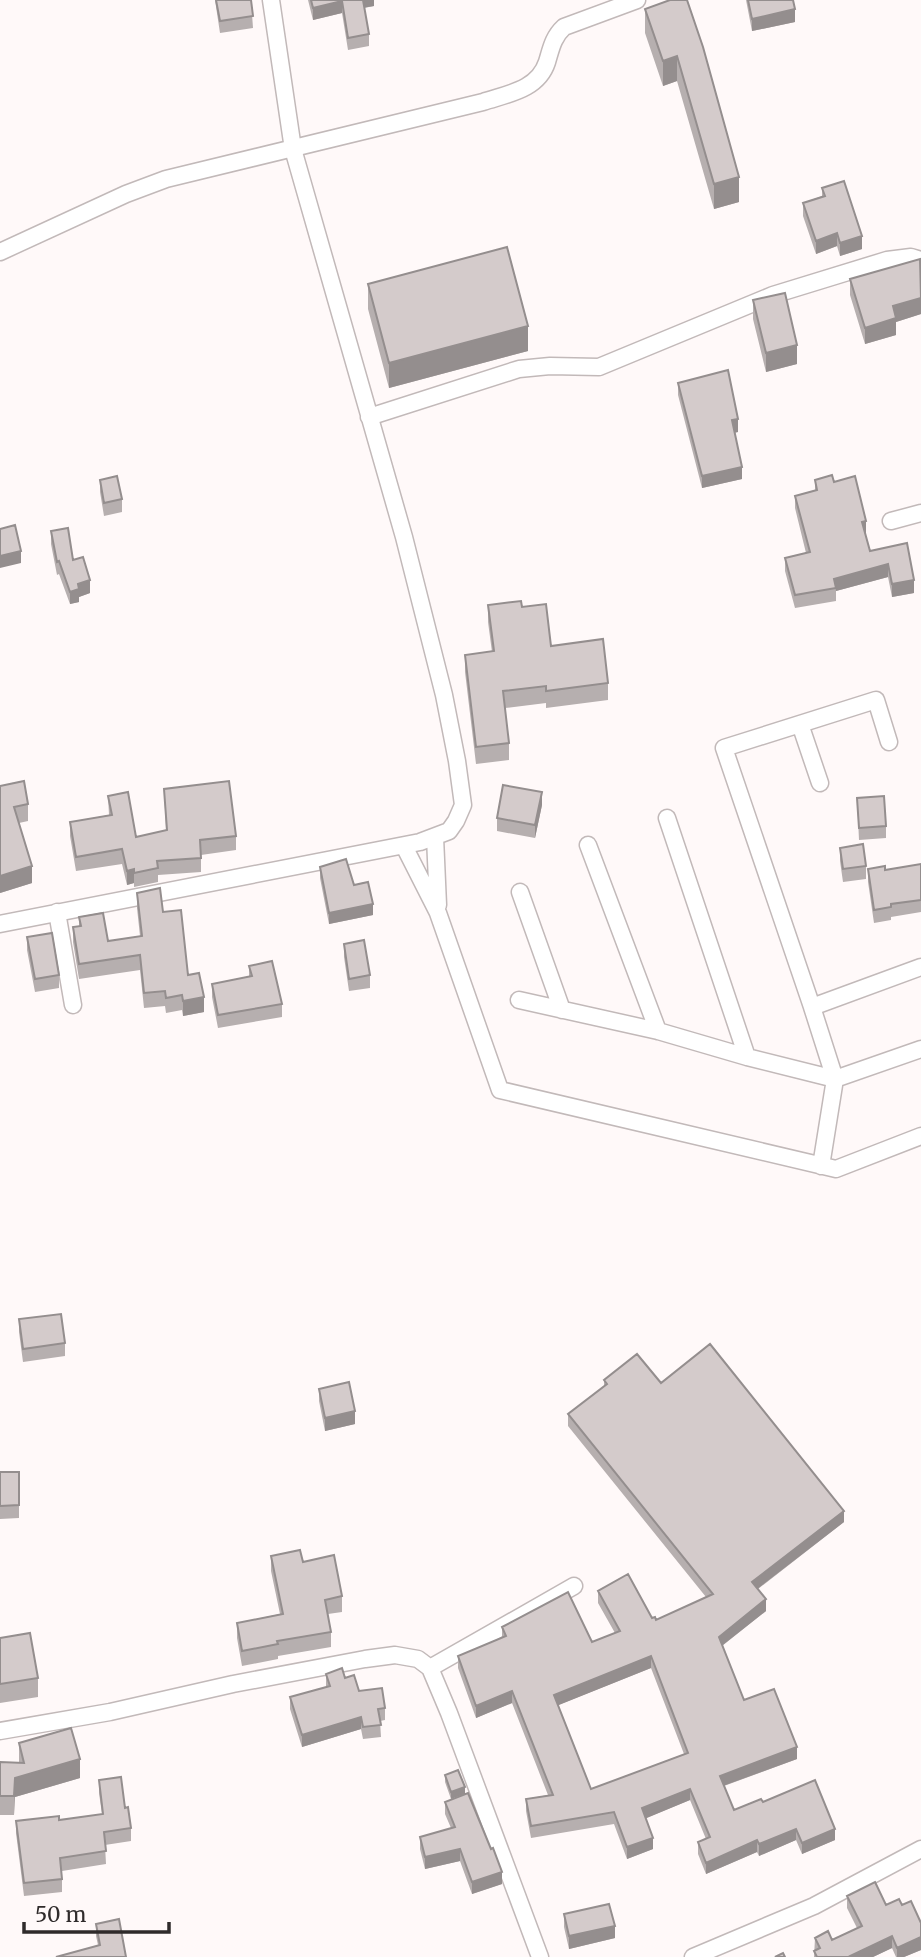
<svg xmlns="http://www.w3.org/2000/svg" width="921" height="1957" font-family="Merriweather,serif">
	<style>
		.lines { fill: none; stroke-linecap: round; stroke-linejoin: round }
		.street-casing { stroke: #c2b9b9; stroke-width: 19 }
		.street { stroke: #fff; stroke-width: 16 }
		.wall { fill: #b6afaf; fill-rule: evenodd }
		.shaded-wall { fill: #948e8e }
		.building { fill: #d4cbcb; stroke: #948e8e; stroke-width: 2; fill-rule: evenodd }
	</style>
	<rect width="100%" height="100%" fill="#fff9f9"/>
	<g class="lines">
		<defs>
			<path id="street" d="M0,252L126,194L166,179L483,102C507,94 538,90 547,62C551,49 553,37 564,27L637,0
				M369,417L519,369L550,366L599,367L773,295L887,260L911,257L921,260
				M891,521L921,513
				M800,724L820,783
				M889,742L876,700L724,748L812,1007L921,967
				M667,818L747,1057
				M435,837L438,905
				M588,845L658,1031
				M404,846L438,913L500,1090L836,1169L921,1136
				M520,892L562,1010
				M57,912L73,1005
				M0,924L420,842L449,831L456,821L463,805L457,761L444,695L404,537L293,149L271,0
				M519,1000L658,1031L747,1057L835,1079L921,1049
				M812,1007L835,1079L821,1166
				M430,1668L574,1586
				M0,1731L110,1712L233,1684L365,1659L395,1655L418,1659L430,1668L449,1713L540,1957
				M693,1957L814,1906L921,1849"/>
		</defs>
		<use href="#street" class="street-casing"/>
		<use href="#street" class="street"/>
	</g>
	<path class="wall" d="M215,0H251L253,28L220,33Z
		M308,0H374V6L364,8L369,34V46L348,50L342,13L313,20Z
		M670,0L739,202L714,209L677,81L663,86L645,33V9Z
		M746,0H793L795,22L752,31Z
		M822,188L862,249L840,256L837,246L816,254L803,216V203L822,196Z
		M921,262V314L896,322V335L865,344L850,295V279Z
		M368,284L528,351L389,388L368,309Z
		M753,300L797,364L766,372L753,319Z
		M678,383L738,432L734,433L742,479L702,488L678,395Z
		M100,480L122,499V512L104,516L100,492Z
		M815,480L834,482L866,534H865L870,551L907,543L914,593L892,597L888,577L836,591V601L795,608L785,571V558L806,553L795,508V496L815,490Z
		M51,531L73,560L90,593L79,597V602L70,604L59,574L57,575L51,544Z
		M488,605L522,607L551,646L608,683V700L546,708V703L505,708L509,743V760L476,764L465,672V655L492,652L488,622Z
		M0,786L28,804V821L19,823L32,883L0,893Z
		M164,789L236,836V850L201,855V872L158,875V882L134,887V883L127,885L122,864L76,871L70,836V822L109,815L108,796L136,837L166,830Z
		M857,798L886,826V838L859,840Z
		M542,805L535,838L497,831V818Z
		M840,848L866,866V879L843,882L840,861Z
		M921,864V912L891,917V920L874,923L868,882V869L885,870Z
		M320,867L354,885L373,915L329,924L320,878Z
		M137,893L163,912L204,1012L183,1016L182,1010L166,1013L165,1006L144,1008L140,970L79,979L73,942V927L79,926V917L108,941L140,936L137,908Z
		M27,937L59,975V988L35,992L27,950Z
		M344,944L370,975V988L349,991L344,957Z
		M249,966L282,1004V1017L218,1028L212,997V984L249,977Z
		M19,1319L65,1343V1356L23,1362L19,1332Z
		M604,1380L661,1383L844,1522L758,1589L766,1611L722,1646L744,1700L797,1759L724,1786L734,1810L763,1802L835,1840L802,1854L796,1840L759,1856L757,1852L706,1874L698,1854V1842L706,1839L690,1800L646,1818L653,1849L627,1859L614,1824L531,1838L526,1811V1799L548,1795L512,1703L476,1718L458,1668V1656L502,1638V1627L592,1642L615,1633L598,1603V1591L656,1620L706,1597L568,1426V1414L604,1386ZM651,1668L684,1754L591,1789L558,1705Z
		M319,1389L355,1424L325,1431L319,1401Z
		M0,1472H19V1518L0,1519Z
		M271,1556L303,1562L342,1596V1612L328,1614L331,1632V1647L278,1656V1659L242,1666L237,1638V1623L280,1614L271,1571Z
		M0,1638L38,1678V1697L0,1703Z
		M326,1674L345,1678L359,1691L385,1708V1720L380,1721L381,1737L363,1739L361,1729L302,1747L290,1709V1697L326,1687Z
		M19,1743L80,1778L15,1797L14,1815H0V1762H19Z
		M458,1770L451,1799L445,1782V1775Z
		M99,1780L125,1808L131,1828V1841L105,1845L106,1864L62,1871V1892L24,1896L16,1833V1821L59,1820L102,1814L99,1793Z
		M445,1802L502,1884L472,1894L460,1861L425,1869L420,1849V1837L451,1828L445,1814Z
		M847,1896L886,1905H902L921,1923V1950L904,1957H896L892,1948L873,1957H814L815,1938L832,1940L857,1928L847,1908Z
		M564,1914L615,1938L569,1949L564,1927Z
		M96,1924L126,1957L98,1945L96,1936Z"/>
	<path class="shaded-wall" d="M362,0H374V6L362,8Z
		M342,1V13L313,20V8Z
		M795,9V22L752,31V19Z
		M677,56V81L663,86V61Z
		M739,177V202L714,209V184Z
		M837,233V246L816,254V241Z
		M862,236V249L840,256V243Z
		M921,298V314L896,322V335L865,344V328L893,306Z
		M528,326V351L389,388V363Z
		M797,345V364L766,372V353Z
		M738,419V432L732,433V420Z
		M742,467V479L702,488V476Z
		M866,521V534L862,535V522Z
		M21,551V563L0,568V556Z
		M888,564V577L836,591L834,579Z
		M90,580V593L79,597V602L70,604V592L78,584Z
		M914,580V593L892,597V584Z
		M542,792V805L535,838V825Z
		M32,866V883L0,893V876Z
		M134,869V883L127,885V871Z
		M373,904V915L329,924V913Z
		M204,997V1012L183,1016V1001Z
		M355,1411V1424L325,1431V1418Z
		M844,1511V1522L752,1593V1582Z
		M766,1599V1611L719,1648V1637Z
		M651,1656V1668L554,1707V1695Z
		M512,1691V1703L476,1718V1706Z
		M361,1717V1729L302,1747V1735Z
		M797,1747V1759L720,1787V1776Z
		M80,1759V1778L15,1797L14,1815L15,1778Z
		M465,1787V1794L451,1799V1792Z
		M690,1789V1800L642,1820V1808Z
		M796,1829V1840L759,1856V1844Z
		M835,1829V1840L802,1854V1843Z
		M653,1838V1849L627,1859V1847Z
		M757,1840V1852L706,1874V1863Z
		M460,1849V1861L425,1869V1857Z
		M502,1872V1884L472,1894V1882Z
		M615,1926V1938L569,1949V1936Z
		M892,1936V1948L873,1957H850V1956Z
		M921,1937V1950L904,1957H897V1948Z"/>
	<path class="building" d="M216,0H251L253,16L220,21Z
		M311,0H363L369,34L348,38L342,1L313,8Z
		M670,0H687L703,47L739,177L714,184L677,56L663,61L645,9Z
		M748,0H793L795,9L752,19Z
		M844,181L862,236L840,243L837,233L816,241L803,203L825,196L822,188Z
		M507,247L528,326L389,363L368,284Z
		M920,259L921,298L893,306L896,318L865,328L850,279Z
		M785,293L797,345L766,353L753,300Z
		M728,370L738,419L732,420L742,467L702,476L678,383Z
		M832,475L834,482L855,476L866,521L862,522L870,551L907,543L914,580L892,584L888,564L834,579L836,588L795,595L785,558L810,552L795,496L817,490L815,480Z
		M117,476L122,499L104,503L100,480Z
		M15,525L21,551L0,556V529Z
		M68,528L73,560L83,557L90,580L78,584L79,589L70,592L59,561L57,562L51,531Z
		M521,601L522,607L546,604L551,646L603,639L608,683L546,691V686L503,691L509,743L476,747L465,655L494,651L488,605Z
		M24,781L28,804L14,807L32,866L0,876V786Z
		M229,781L236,836L200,840L201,858L157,861L158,868L134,873V869L127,871L122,849L76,857L70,822L112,815L108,796L128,792L136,837L167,830L164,789Z
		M503,785L542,792L535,825L497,818Z
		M884,796L886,826L859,828L857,798Z
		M863,844L866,866L843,869L840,848Z
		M346,859L354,885L368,882L373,904L329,913L320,867Z
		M921,864V900L891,904V907L874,910L868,869L885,866V870Z
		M160,888L163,912L181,910L188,975L199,973L204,997L183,1001L182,995L166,998L165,991L144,993L140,955L79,964L73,927L81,926L79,917L103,913L108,941L142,936L137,893Z
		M52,933L59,975L35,979L27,937Z
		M364,940L370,975L349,979L344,944Z
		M272,961L282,1004L218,1015L212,984L252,976L249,966Z
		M61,1314L65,1343L23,1349L19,1319Z
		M710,1344L844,1511L752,1582L766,1599L719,1637L744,1700L774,1689L797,1747L720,1776L734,1810L761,1799L763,1802L815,1780L835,1829L802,1843L796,1829L759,1844L757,1840L706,1863L698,1842L710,1837L690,1789L642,1808L653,1838L627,1847L614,1812L531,1826L526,1799L553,1795L512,1691L476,1706L458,1656L506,1636L502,1627L568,1592L592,1642L620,1631L598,1591L628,1574L652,1618L655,1617L656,1620L713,1594L568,1414L607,1384L604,1380L637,1354L661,1383ZM651,1656L688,1753L591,1789L554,1695Z
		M349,1382L355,1411L325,1418L319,1389Z
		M0,1472H19V1505L0,1506Z
		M300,1550L303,1562L334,1555L342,1596L325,1600L331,1632L277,1641L278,1644L242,1651L237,1623L283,1614L271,1556Z
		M30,1633L38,1678L0,1684V1638Z
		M342,1668L345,1678L354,1675L359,1691L382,1688L385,1708L378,1709L381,1725L363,1727L361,1717L302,1735L290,1697L330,1686L326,1674Z
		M71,1728L80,1759L15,1778L14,1796H0V1762L24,1763L19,1743Z
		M458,1770L465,1787L451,1792L445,1775Z
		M121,1777L125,1808L128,1807L131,1828L104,1832L106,1851L60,1858L62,1879L24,1883L16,1821L59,1816V1820L103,1814L99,1780Z
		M468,1793L491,1849L493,1848L502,1872L472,1882L460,1849L425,1857L420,1837L455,1827L445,1802Z
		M875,1882L886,1905L899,1899L902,1905L911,1901L921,1923V1937L897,1948L892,1936L850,1956L851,1957H817L814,1951L820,1948L815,1938L828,1931L832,1940L862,1926L847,1896Z
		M609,1904L615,1926L569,1936L564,1914Z
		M119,1919L126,1957H56L100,1945L96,1924Z
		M783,1953L785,1957H775Z"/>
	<path d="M24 1922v10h145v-10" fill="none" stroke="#2f2b2b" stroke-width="3.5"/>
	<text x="35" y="1922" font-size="21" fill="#2f2b2b" stroke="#fff9f9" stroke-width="5" paint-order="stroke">50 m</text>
</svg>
